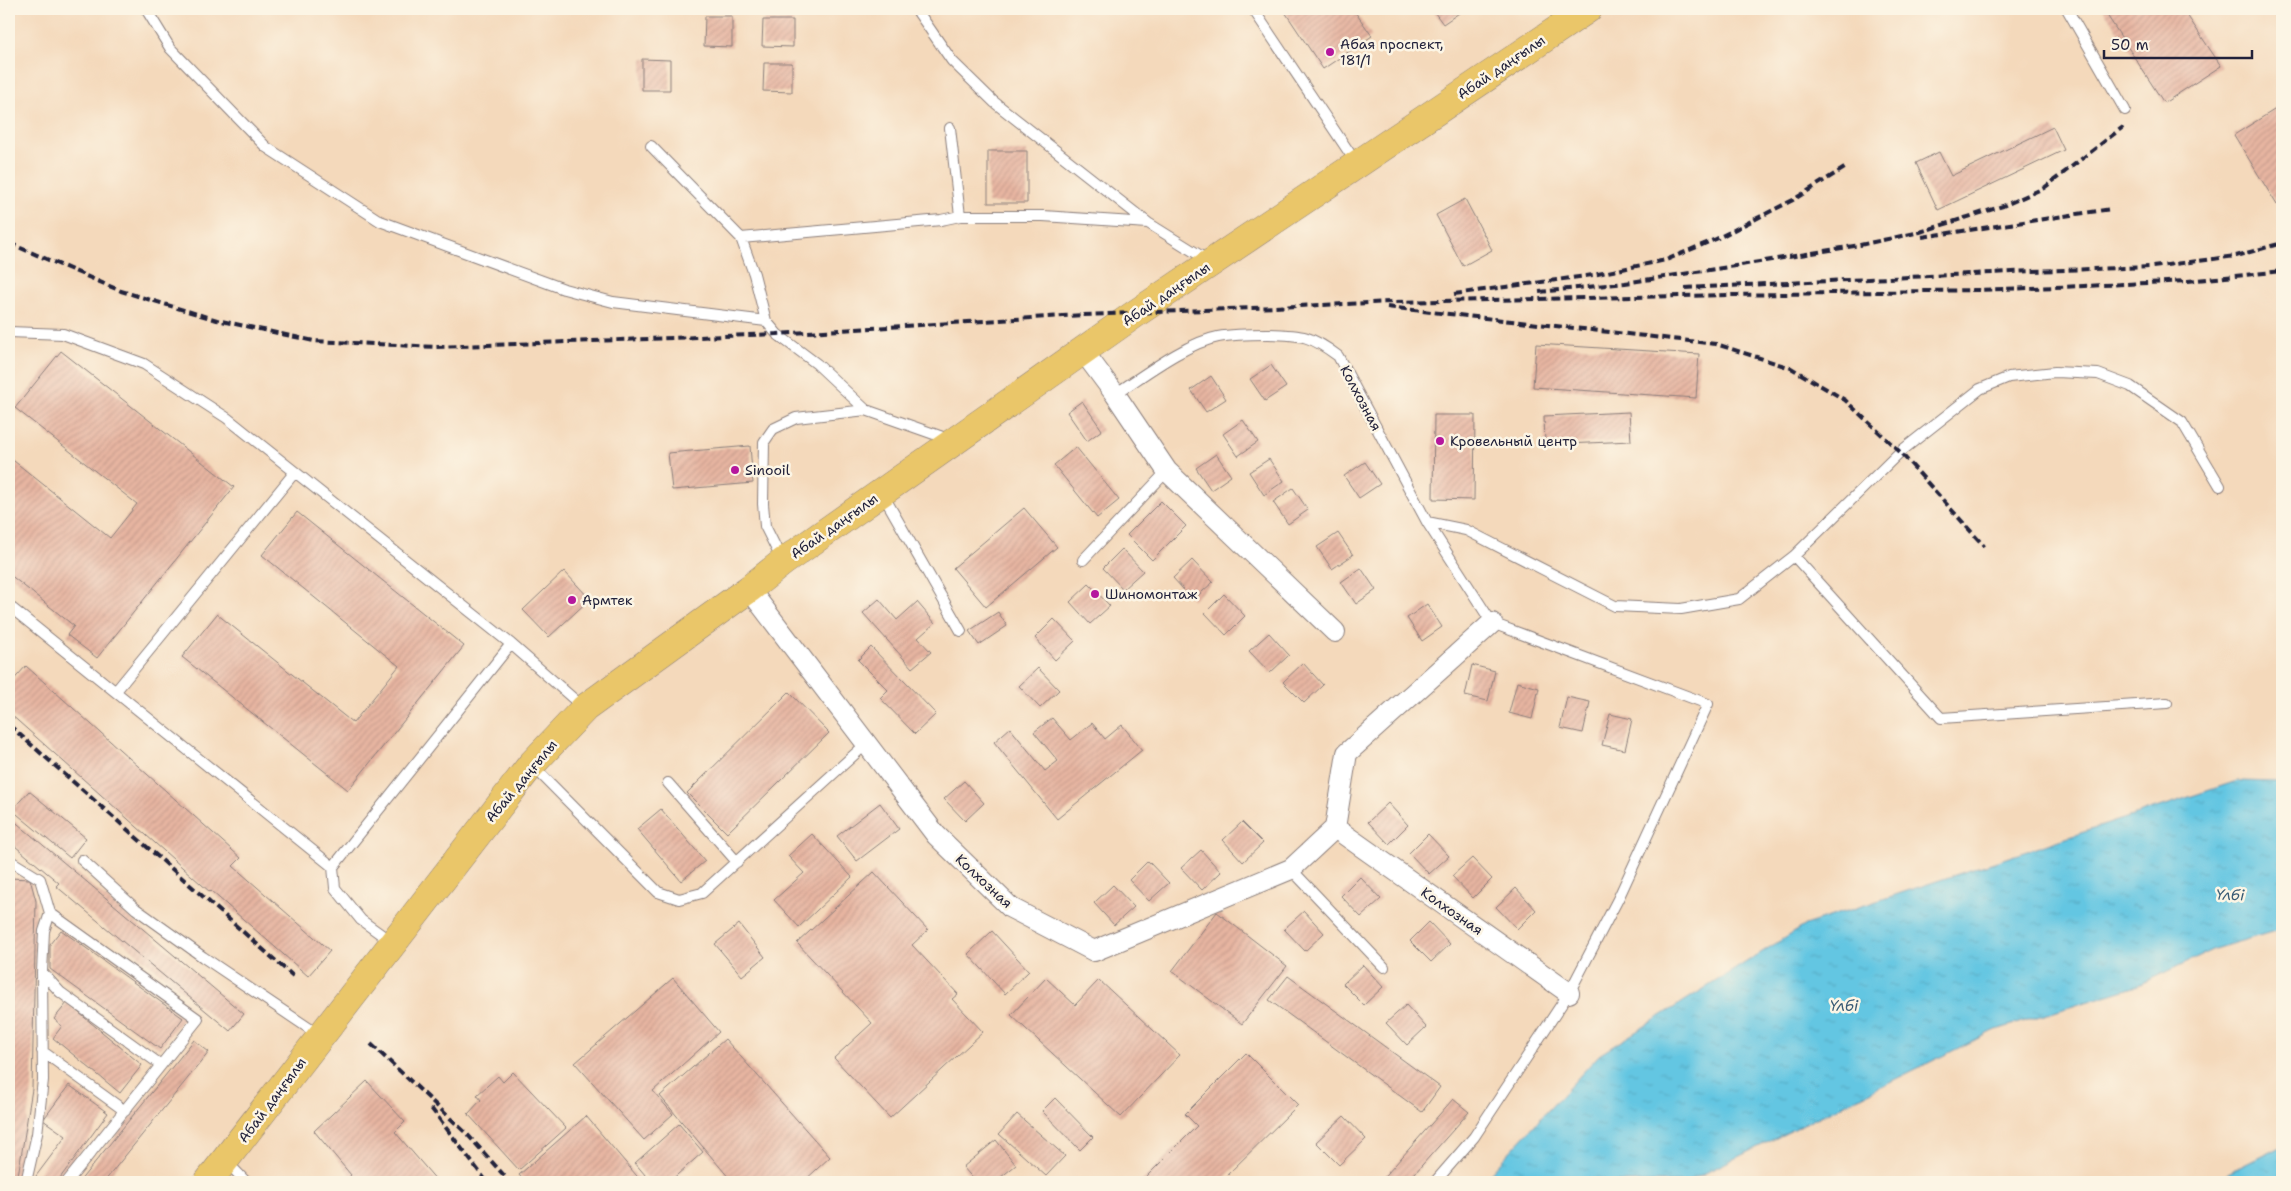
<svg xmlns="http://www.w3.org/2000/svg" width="2291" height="1191" font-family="'Shantell Sans',sans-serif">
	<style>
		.water { fill: url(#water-ripples); stroke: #43748e }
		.building { fill: url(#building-hatch) }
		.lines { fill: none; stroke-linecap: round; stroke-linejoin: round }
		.lane-casing { stroke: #8b7e7b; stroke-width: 12 }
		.street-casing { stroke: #8b7e7b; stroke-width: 22 }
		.primary-casing { stroke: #8b7e7b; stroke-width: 29 }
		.lane { stroke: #fff; stroke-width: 10 }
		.street { stroke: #fff; stroke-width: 20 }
		.primary { stroke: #eac669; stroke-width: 28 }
		.rail { stroke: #22223b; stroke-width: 4; stroke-dasharray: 8 4; stroke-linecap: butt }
		.poi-dot { fill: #b5179e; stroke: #fcf5e5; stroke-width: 2 }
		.labels { text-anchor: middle; stroke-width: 5; stroke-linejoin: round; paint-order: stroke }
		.poi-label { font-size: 14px; fill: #22223b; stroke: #fcf5e5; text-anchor: start }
		.street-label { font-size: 14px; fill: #22223b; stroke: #fcf5e5 }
		.water-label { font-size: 15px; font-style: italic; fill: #395b75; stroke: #fcf5e5 }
	</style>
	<defs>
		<pattern id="water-ripples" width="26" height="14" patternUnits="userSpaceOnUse" patternTransform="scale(1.25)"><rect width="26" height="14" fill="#64c6e2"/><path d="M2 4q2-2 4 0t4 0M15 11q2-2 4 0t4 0" fill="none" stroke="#56aac3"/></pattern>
		<pattern id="building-hatch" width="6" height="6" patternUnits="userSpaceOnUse" patternTransform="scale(1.25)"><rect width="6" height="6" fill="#e7b5a1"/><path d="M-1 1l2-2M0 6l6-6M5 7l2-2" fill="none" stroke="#c69b8c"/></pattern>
	</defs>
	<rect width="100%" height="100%" fill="#fcf5e5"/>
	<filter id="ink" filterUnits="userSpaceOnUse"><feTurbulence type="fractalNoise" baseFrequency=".02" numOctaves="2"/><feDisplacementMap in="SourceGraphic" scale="10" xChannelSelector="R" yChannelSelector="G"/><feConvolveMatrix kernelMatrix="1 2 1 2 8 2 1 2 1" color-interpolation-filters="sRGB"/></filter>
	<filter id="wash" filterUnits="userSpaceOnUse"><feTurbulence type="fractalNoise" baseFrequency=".0096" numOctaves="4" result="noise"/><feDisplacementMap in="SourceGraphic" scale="20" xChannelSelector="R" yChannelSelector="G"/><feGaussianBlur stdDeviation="1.12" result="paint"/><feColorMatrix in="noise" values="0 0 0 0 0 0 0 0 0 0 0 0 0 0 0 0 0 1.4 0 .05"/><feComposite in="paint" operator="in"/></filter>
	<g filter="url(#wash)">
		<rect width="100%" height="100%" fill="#f4d9bb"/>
		<path class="water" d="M2237,781L2282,782V929L2214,949L2134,987L1993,1031L1687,1182H1482L1599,1055L1805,925Z
			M2282,1146V1182H2210Z"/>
		<g id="blocks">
			<path class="building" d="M1283,9H1353L1372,36L1323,69Z
				M1432,9H1465L1443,24Z
				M2103,9H2183L2221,66L2164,103Z
				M705,16H732V47L704,46Z
				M763,20H793V47L762,46Z
				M642,59L670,60V90H642Z
				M764,63H792V92L763,91Z
				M2282,105V201L2277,205L2234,135Z
				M2053,127L2064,150L1938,210L1916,163L1939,152L1951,176Z
				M988,151H1027V203H988Z
				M1465,199L1492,250L1463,266L1436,215Z
				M1536,344L1699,354L1696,398L1533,387Z
				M61,351L234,487L97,658L67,635L74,626L9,574V457L110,538L137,504L15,408Z
				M1271,365L1286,387L1265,401L1250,379Z
				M1211,376L1226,399L1206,412L1191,390Z
				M1082,401L1102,430L1087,441L1067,412Z
				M1629,412L1631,441L1545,445L1544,416Z
				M1434,415H1475L1474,500L1433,499Z
				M1243,420L1258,442L1238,456L1223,434Z
				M750,446L753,483L672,490L668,453Z
				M1076,447L1119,500L1097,518L1054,465Z
				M1216,454L1231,476L1211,490L1196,468Z
				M1269,459L1284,481L1264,495L1249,472Z
				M1365,462L1380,484L1359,498L1344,476Z
				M1293,488L1308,510L1288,524L1273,502Z
				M1161,501L1186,526L1152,560L1127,535Z
				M1024,508L1057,547L986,607L953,568Z
				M297,512L464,646L348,790L182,657L217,614L353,723L399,666L262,555Z
				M1338,533L1353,555L1332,569L1317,547Z
				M1122,549L1143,571L1123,589L1103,568Z
				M1192,560L1213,582L1193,600L1173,578Z
				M1361,568L1376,590L1356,604L1341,582Z
				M564,571L590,599L549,637L523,610Z
				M1089,584L1110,606L1090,624L1070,602Z
				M1224,594L1245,616L1226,635L1205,613Z
				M879,599L897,620L917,602L935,623L918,638L931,652L912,668L863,613Z
				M1427,604L1442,627L1422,641L1407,618Z
				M998,612L1007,626L979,645L969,631Z
				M1054,619L1075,641L1055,660L1035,638Z
				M1269,633L1289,655L1270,673L1249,651Z
				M871,647L936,714L915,734L880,698L888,690L858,660Z
				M1303,663L1323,685L1304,703L1283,682Z
				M1472,665L1495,671L1488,701L1465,696Z
				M26,666L241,858L233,866L330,951L308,976L211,891L210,892L9,713V685Z
				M1038,668L1059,690L1040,708L1019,686Z
				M1517,682L1539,688L1532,719L1509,713Z
				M789,692L829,733L727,833L687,793Z
				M1567,697L1590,702L1583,733L1560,728Z
				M1610,714L1632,719L1625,750L1602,745Z
				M1052,718L1071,740L1092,723L1105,739L1122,725L1142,750L1057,819L994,742L1010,728L1045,771L1058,761L1034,732Z
				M964,781L984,803L965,821L944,799Z
				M29,791L86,838L70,858L12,810Z
				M880,803L899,829L857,861L837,836Z
				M1388,803L1408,825L1389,844L1368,822Z
				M661,809L705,861L681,881L637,829Z
				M12,819L244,1014L230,1031L56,886L59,883L9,841V823Z
				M1242,822L1263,843L1243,862L1223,840Z
				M812,834L852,877L799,927L774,900L804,873L788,856Z
				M1428,834L1449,856L1429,874L1409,853Z
				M1201,850L1221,872L1202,890L1181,868Z
				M1472,858L1492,879L1473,898L1452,876Z
				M1148,861L1169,883L1149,901L1129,880Z
				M874,872L928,930L912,945L958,994L952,999L983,1032L890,1118L834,1058L872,1023L797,943Z
				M1360,877L1381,899L1361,917L1341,896Z
				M9,878L30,879L36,901L32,1089L17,1182H9Z
				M1113,885L1134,907L1114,925L1094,903Z
				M1516,888L1536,910L1517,929L1496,907Z
				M1304,911L1324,933L1305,951L1284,929Z
				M1217,912L1287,966L1242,1024L1172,971Z
				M1429,922L1450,944L1431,962L1410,941Z
				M739,924L765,957L742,976L715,944Z
				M61,930L183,1018L160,1049L50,969V944Z
				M992,931L1029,971L1005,994L968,954Z
				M1363,965L1383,987L1364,1005L1343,984Z
				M1288,976L1440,1087L1422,1112L1269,1000Z
				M673,978L719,1032L653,1091L673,1114L644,1140L575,1063Z
				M1046,978L1075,1005L1099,980L1180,1055L1121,1117L1011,1015Z
				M67,1003L142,1065L120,1093L53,1038L62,1026L54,1019Z
				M1406,1005L1426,1027L1407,1045L1386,1023Z
				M725,1039L830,1157L803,1182H726L730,1179L660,1096Z
				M194,1040L209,1052L104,1182H79Z
				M1246,1053L1298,1105L1220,1182H1141L1197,1126L1185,1114Z
				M513,1072L566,1128L519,1170L468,1114L481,1100L477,1095L498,1076L503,1082Z
				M367,1081L405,1122L395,1132L438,1182H344L351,1175L314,1131Z
				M69,1085L108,1113L57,1182H37L36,1176L66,1136L43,1120Z
				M1055,1098L1093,1137L1080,1150L1042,1111Z
				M1453,1099L1469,1112L1407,1182H1380Z
				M1017,1114L1065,1156L1046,1176L999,1134Z
				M586,1116L642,1182H525L519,1175Z
				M1344,1116L1366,1139L1339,1165L1316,1142Z
				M679,1124L703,1152L669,1182H651L635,1163Z
				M996,1140L1016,1165L995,1182H976L963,1167Z"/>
		</g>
	</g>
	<g filter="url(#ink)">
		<use href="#blocks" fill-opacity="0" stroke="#8b7e7b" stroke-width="1"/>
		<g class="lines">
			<defs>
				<path id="lane" d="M146,9L170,48L266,147L380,221L564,289L613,302L766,321
					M916,9L952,61L994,102L1148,223
					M1253,9L1357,164
					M2067,9L2125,110
					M950,128L960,216
					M651,146L741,238L941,220L960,216H1043L1148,223L1209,261
					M741,238L754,274L766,321L777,334L817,364L866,410
					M9,332L63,334L144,364L227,418L295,472
					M1115,394C1143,376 1186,343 1218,337C1234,334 1252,334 1268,334C1303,335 1310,335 1338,356L1427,522L1492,623L1708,704L1618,899L1569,993L1474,1137L1435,1182
					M882,493L961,631
					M1427,522L1466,530L1615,606L1681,609L1739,599L1794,556L1941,718L2167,703
					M1794,556L1900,452L1980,389L2009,377L2055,372L2098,374L2130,386L2182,422L2220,486
					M1083,560L1167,471
					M783,562L765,526L763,504L764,442L773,429L796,418L866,410L951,440
					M9,606L333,867L511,644L584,708
					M116,691L295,472L511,644
					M532,765L658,892L679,899L702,893L866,744
					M668,783L737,862
					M9,860L40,879L50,913L198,1019L67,1182
					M82,860L136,909L203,957L319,1035
					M333,867L335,888L361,920L393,943
					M1291,869L1384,967
					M50,913L44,931L42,972L60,992L161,1065
					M42,1051L125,1111
					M226,1161L246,1182
					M26,1182L37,1134L43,1080L42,972"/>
				<path id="street" d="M1083,351L1115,394L1167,471L1335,632
					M749,589L936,835L1011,908L1094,951L1291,869L1335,828L1347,753L1492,623
					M1335,828L1569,993"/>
				<path id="primary" d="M208,1182L531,765L585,708L749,589L783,562L1135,314L1588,9"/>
			</defs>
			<use href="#lane" class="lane-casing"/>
			<use href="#street" class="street-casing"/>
			<use href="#primary" class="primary-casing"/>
			<use href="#lane" class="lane"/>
			<use href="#street" class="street"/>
			<use href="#primary" class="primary"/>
			<path class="rail" d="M1922,237L2111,209
				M9,243L121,291L217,320L314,341L436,347L777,334L1063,316L1392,302L1977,290L2084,286L2188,281L2282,271
				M1685,288L2032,271L2152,267L2236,256L2282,243
				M1539,292L1625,283L1735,266L1860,245L1920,232L2003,206L2044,188L2123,127
				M1454,294L1593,275L1666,260L1716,239L1793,200L1846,167
				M1387,307L1716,344L1791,368L1845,400L1900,452L1984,546
				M9,725L293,976
				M371,1044L467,1134L510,1182
				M431,1108L487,1182"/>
		</g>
	</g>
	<g class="poi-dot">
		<circle cx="1330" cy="52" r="5"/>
		<circle cx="1440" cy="441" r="5"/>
		<circle cx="735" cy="470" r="5"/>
		<circle cx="1095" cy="594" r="5"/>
		<circle cx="572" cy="600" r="5"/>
	</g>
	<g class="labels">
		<g class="poi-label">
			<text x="1340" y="49">Абая проспект,<tspan x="1340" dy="16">181/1</tspan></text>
			<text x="1450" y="446">Кровельный центр</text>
			<text x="745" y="475">Sinooil</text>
			<text x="1105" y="599">Шиномонтаж</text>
			<text x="582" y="605">Армтек</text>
		</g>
		<g class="street-label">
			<text transform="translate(1501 67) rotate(-34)" y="5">Абай даңғылы</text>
			<text transform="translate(1166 294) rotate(-34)" y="5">Абай даңғылы</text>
			<text transform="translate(1361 398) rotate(62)" y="5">Колхозная</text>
			<text transform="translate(834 526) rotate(-35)" y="5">Абай даңғылы</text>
			<text transform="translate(521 781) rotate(-50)" y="5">Абай даңғылы</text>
			<text transform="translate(984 881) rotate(43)" y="5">Колхозная</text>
			<text transform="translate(1452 911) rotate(35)" y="5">Колхозная</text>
			<text transform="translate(272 1100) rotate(-53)" y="5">Абай даңғылы</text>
		</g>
		<g class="water-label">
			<text transform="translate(2230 895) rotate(2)" y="5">Үлбі</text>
			<text x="1844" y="1011">Үлбі</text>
		</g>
	</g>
	<rect width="2291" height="1191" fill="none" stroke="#fcf5e5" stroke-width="30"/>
	<path d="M2104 50v8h148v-8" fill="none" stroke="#22223b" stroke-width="2.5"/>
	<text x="2111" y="50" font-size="15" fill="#22223b" stroke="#fcf5e5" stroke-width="4" paint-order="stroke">50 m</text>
</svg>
